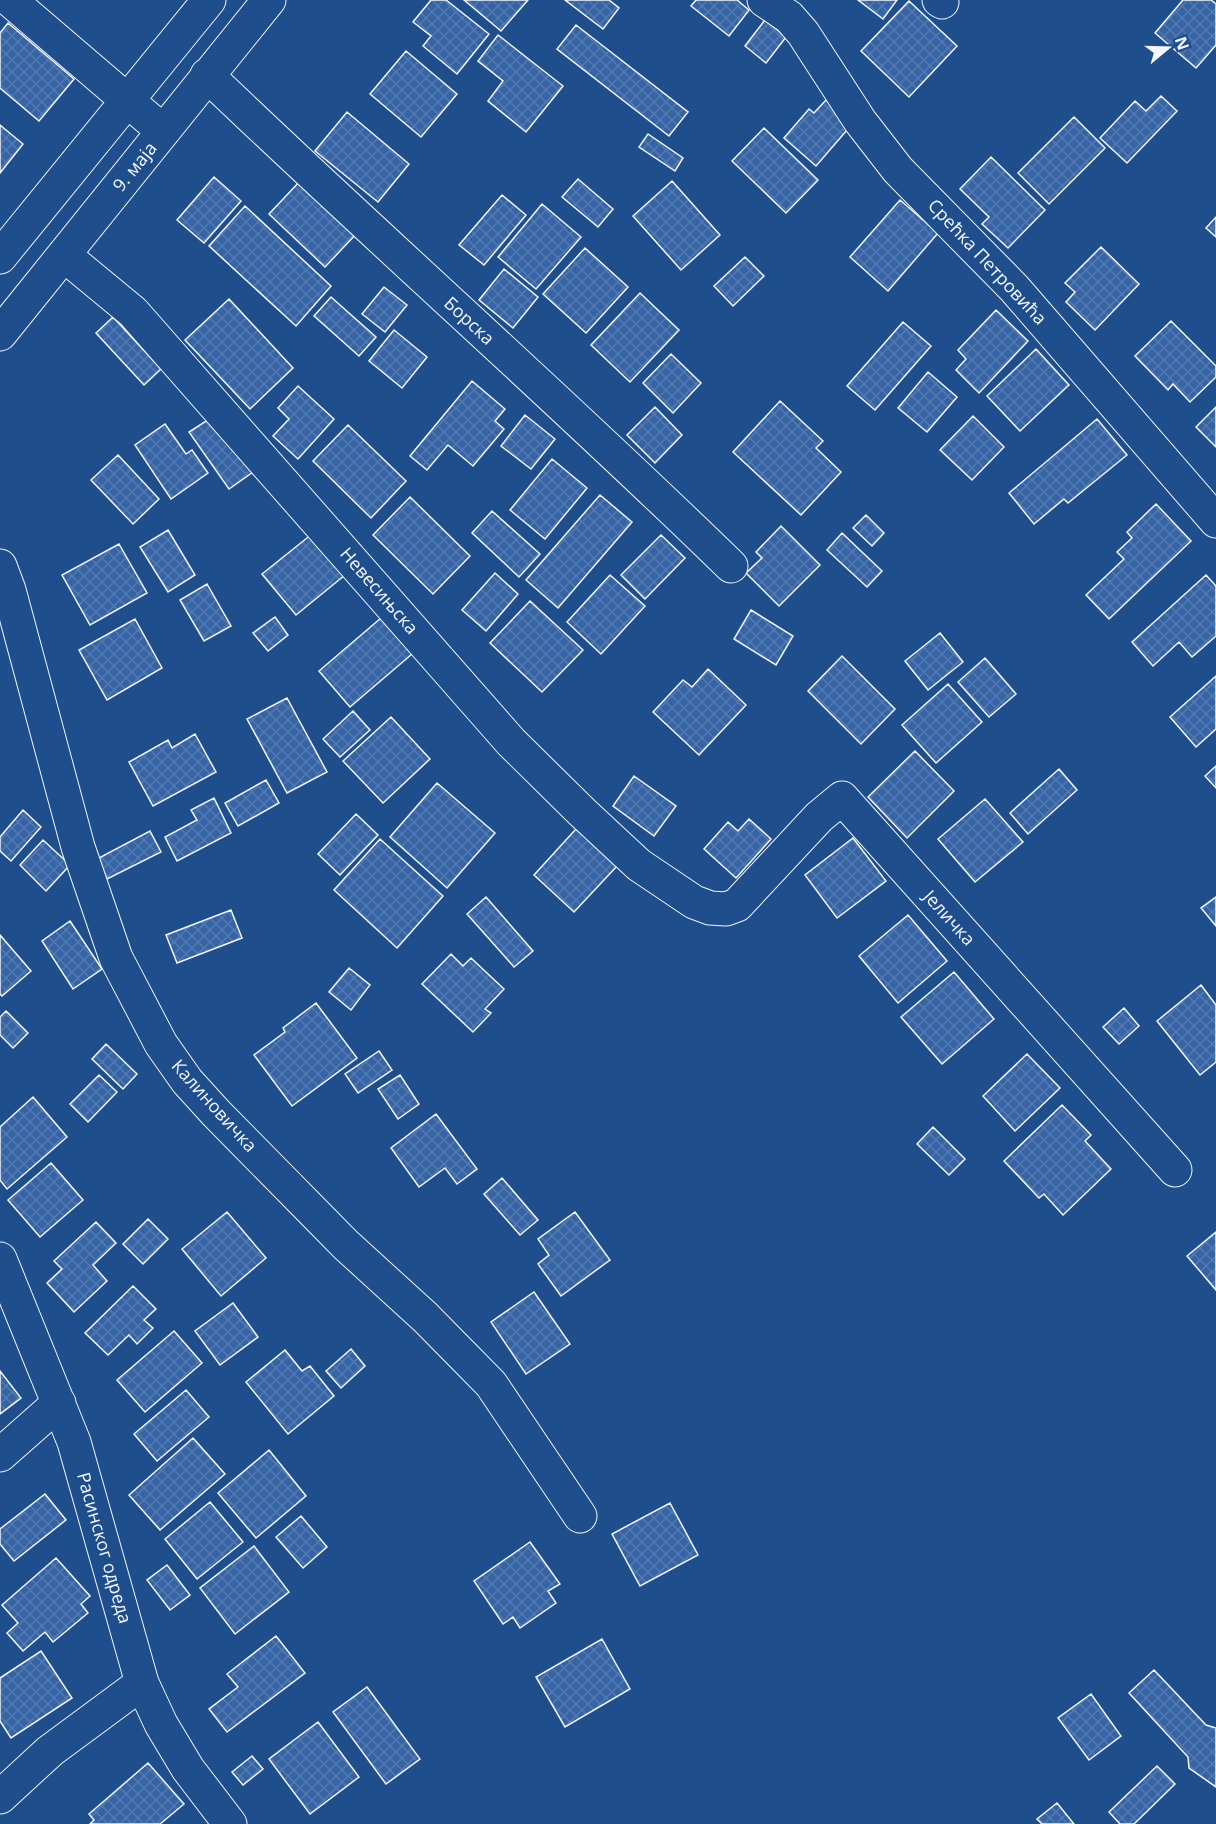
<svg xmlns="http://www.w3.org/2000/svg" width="1216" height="1824" font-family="'Open Sans',sans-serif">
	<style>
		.building { fill: url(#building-cross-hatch); stroke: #f2f6ff; stroke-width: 1.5 }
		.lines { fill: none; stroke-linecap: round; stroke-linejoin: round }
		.minor-casing { stroke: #f2f6ff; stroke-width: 35 }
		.major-casing { stroke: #f2f6ff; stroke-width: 35 }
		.minor { stroke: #1f4e8c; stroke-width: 33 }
		.major { stroke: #1f4e8c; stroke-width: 33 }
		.labels { text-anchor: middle; stroke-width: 4.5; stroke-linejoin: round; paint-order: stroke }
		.street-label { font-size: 18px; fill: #f2f6ff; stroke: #1f4e8c }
	</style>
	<defs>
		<pattern id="building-cross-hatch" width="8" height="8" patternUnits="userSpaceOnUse" patternTransform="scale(1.5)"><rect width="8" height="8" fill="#3563a3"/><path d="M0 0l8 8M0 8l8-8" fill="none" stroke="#537ab1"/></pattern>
	</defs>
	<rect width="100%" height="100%" fill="#1f4e8c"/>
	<path class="building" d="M431,0H446L489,34L457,74L423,46L431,36L413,22Z
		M464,0H528L501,31Z
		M565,0H609L619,8L603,29Z
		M696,0H737L749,10L729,36L691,6Z
		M858,0H897L883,19Z
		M1183,0H1211L1216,4V45L1196,68L1155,33Z
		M909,1L957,46L909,97L861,51Z
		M765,20L786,37L766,63L745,46Z
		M8,23L74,79L39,121L0,88V33Z
		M576,25L688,112L669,136L557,49Z
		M498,35L563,86L526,132L488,101L503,81L478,61Z
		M406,51L457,94L421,137L370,94Z
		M1161,96L1177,111L1127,163L1100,138L1135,101L1146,111Z
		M826,100L853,123L816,166L784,138L809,109L814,113Z
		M347,112L409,164L378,202L315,151Z
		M1074,117L1105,148L1049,204L1018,173Z
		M0,125L23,144L0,173Z
		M764,128L818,180L786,213L732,161Z
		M648,134L683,158L675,171L639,147Z
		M991,157L1045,210L1008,248L982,224L989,217L960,189Z
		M214,177L241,201L204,243L177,220Z
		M578,179L613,209L598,227L562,197Z
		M301,180L357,233L325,267L269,214Z
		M672,181L720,235L681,270L633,216Z
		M502,195L526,215L484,265L459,245Z
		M900,200L938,233L888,291L850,257Z
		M542,204L581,237L536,289L498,257Z
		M245,206L331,286L296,326L209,246Z
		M1216,217V237L1206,228Z
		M1101,247L1139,284L1095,330L1066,302L1075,292L1065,283Z
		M585,248L628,287L586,333L543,294Z
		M745,257L764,276L733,306L714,286Z
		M504,269L538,297L513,328L479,300Z
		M384,287L407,305L385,332L362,314Z
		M640,293L679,330L630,382L591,345Z
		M331,297L376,337L359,356L314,316Z
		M229,299L293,368L250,409L185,340Z
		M996,310L1028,341L979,393L956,370L966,359L958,350Z
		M113,317L161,369L144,385L96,333Z
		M1171,321L1216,366V377L1190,402L1173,384L1168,390L1135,356Z
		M903,322L931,346L875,410L847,386Z
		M394,330L427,357L402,388L369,361Z
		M1036,349L1069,385L1020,431L987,396Z
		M671,354L701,383L673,413L643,383Z
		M928,372L957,397L927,432L898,408Z
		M472,381L505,409L495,421L504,429L473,466L448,445L427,470L410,456Z
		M298,386L334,419L298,459L273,436L289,419L278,408Z
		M780,401L823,441L816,448L841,472L801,515L733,452Z
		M655,407L682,435L655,463L627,435Z
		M1216,407V447L1196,427Z
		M525,415L555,439L531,469L501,446Z
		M214,416L253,472L229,489L189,432Z
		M973,416L1004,447L972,480L940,450Z
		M1097,419L1127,455L1068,503L1064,499L1034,524L1009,493Z
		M165,424L186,454L192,450L208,473L171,499L135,445Z
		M348,425L406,481L371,518L313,461Z
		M118,455L159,499L133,524L91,480Z
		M552,459L587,488L545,539L510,510Z
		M600,495L632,522L558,608L526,580Z
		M410,497L470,556L433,594L373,535Z
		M1156,504L1191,541L1109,619L1086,595L1124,559L1117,552L1132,538L1127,532Z
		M492,511L540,554L519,577L472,533Z
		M866,515L884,533L872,546L853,528Z
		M781,526L820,565L779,606L746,573L762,558L756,552Z
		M168,530L195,575L168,592L140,547Z
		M842,533L882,571L867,587L827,550Z
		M312,534L345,575L296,615L262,574Z
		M661,535L685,558L645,599L621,575Z
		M119,544L147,593L90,625L62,575Z
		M495,573L518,594L486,631L462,610Z
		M610,575L645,606L601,654L567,622Z
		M1206,575L1216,586V636L1192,657L1179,642L1153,666L1132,642Z
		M207,584L231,626L204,641L180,600Z
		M530,601L583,650L542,692L490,643Z
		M751,610L793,636L776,665L734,639Z
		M275,617L288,635L268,651L253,633Z
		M381,618L412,654L350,707L319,671Z
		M135,619L162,668L107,700L79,650Z
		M940,633L963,662L928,690L905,661Z
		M842,656L895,709L861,744L808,691Z
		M985,658L1016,694L989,717L958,682Z
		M708,669L746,705L699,755L653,712L683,680L692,687Z
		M1216,676V729L1196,747L1170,717Z
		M948,684L982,722L936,763L902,725Z
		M287,698L327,772L287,793L247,719Z
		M353,711L370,730L340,757L323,739Z
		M391,717L430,759L383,803L343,761Z
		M195,734L216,772L153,806L129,762L168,740L172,748Z
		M915,751L954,791L907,838L868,797Z
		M1216,766V788L1205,776Z
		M1059,769L1077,790L1028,834L1010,813Z
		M634,776L676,806L654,836L613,806Z
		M266,780L279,803L238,826L225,803Z
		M437,783L495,833L447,888L390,837Z
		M214,798L231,833L177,861L165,837L197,820L191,810Z
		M985,799L1023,842L975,882L938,839Z
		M23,810L41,827L11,861L0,851V837Z
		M356,814L378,835L340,875L318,854Z
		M749,819L771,839L736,878L704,849L728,822L738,831Z
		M576,829L617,866L574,912L534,875Z
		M150,831L161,852L107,879L97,859Z
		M853,838L886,881L837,918L805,875Z
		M380,839L443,896L397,948L334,890Z
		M43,840L70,865L46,891L20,865Z
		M486,897L533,951L514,967L467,914Z
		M1216,897V926L1201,908Z
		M231,910L242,938L177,963L166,935Z
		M908,915L947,961L898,1003L859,956Z
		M70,921L102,969L73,989L42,941Z
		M0,935L31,971L2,996L0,994Z
		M451,954L463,966L471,958L504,989L485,1009L491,1013L473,1032L422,984Z
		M349,968L370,985L351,1010L329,992Z
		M954,972L994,1019L942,1064L901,1017Z
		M1201,985L1216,1005V1062L1200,1075L1157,1021Z
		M316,1003L357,1058L292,1106L254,1055L285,1032L283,1028Z
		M1124,1008L1139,1026L1119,1044L1103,1027Z
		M6,1011L28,1033L13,1048L0,1035V1017Z
		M106,1044L137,1074L123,1089L92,1059Z
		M379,1051L392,1070L358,1093L345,1074Z
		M1027,1054L1060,1088L1015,1131L983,1096Z
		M99,1075L117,1092L88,1122L70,1104Z
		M400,1075L419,1104L398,1119L378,1089Z
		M33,1097L67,1137L7,1189L0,1180V1127Z
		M1062,1105L1091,1135L1085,1141L1111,1169L1063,1215L1044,1194L1039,1198L1004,1161Z
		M436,1114L477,1169L457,1184L445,1168L419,1187L391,1148Z
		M933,1127L965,1159L949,1175L917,1144Z
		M51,1163L83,1200L40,1237L8,1200Z
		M502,1178L538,1220L520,1235L484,1194Z
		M227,1212L266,1258L221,1296L182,1249Z
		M575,1212L610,1260L561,1296L538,1264L549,1255L538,1239Z
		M148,1219L168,1239L143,1264L123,1244Z
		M96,1222L116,1243L93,1265L107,1281L74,1312L47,1283L62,1269L54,1261Z
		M1216,1232V1290L1187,1256Z
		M133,1286L156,1309L144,1320L153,1328L137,1344L129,1335L108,1355L85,1333Z
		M534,1292L570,1344L526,1374L491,1322Z
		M233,1303L258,1337L220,1365L195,1331Z
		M174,1331L202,1363L145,1412L117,1380Z
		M351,1349L365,1366L341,1388L326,1371Z
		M285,1350L302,1371L310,1366L334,1396L288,1434L246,1382Z
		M0,1371L21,1398L0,1414Z
		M186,1390L209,1417L157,1461L134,1434Z
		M193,1438L225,1474L160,1530L129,1495Z
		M269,1450L306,1496L256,1538L218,1493Z
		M45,1494L66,1520L14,1561L0,1544V1529Z
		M210,1502L243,1542L197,1579L165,1539Z
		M670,1503L698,1555L640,1586L612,1534Z
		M301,1516L327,1547L303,1568L276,1537Z
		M530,1542L560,1584L548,1591L556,1603L520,1628L513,1617L503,1624L474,1581Z
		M254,1546L289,1592L235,1634L200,1588Z
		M56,1558L90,1596L81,1604L88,1613L53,1642L45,1632L23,1651L7,1633L18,1623L2,1605Z
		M167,1565L190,1595L170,1610L147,1580Z
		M276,1636L305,1673L227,1732L209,1709L238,1687L227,1674Z
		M602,1639L630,1689L565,1727L536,1677Z
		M41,1651L72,1698L11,1738L0,1721V1678Z
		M1154,1670L1206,1725L1216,1728V1787L1189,1768L1188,1757L1129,1693Z
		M367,1687L420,1759L386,1784L333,1712Z
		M1091,1694L1121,1736L1089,1760L1058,1718Z
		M318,1722L359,1777L310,1814L269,1759Z
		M252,1756L263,1769L243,1785L232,1772Z
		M148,1763L184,1804L160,1824H90L94,1820L89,1814Z
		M1157,1766L1175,1784L1134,1824H1120L1109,1812Z
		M1057,1803L1074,1824H1042L1037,1819Z"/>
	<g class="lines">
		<defs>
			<path id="minor" d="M10,0L163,131
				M764,0L789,17L803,33L860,121L898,170L1014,288L1216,521
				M939,0L942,2
				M207,75C380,241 560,399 731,566
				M64,255L133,312L511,742L582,812L639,865L694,902L710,908L726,909L737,905L819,817L842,798L1175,1170
				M0,257L209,0
				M0,566L9,590L78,847L116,958L161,1044L187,1081L216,1113L346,1245L425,1317L491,1384L580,1516
				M0,1259L74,1442L142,1683L161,1724L188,1769L230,1824
				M0,1455L59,1403
				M0,1797L50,1751L142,1683"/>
			<path id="major" d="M0,334L269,0"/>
		</defs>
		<use href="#minor" class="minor-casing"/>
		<use href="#major" class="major-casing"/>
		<use href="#minor" class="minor"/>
		<use href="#major" class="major"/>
	</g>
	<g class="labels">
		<g class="street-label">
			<text transform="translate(135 167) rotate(-51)" y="6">9. маја</text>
			<text transform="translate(987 262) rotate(47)" y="6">Срећка Петровића</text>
			<text transform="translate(469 321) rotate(43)" y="6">Борска</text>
			<text transform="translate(379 591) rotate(49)" y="6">Невесињска</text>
			<text transform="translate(949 918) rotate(48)" y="6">Јеличка</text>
			<text transform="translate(214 1106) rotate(48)" y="6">Калиновичка</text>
			<text transform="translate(104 1548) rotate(74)" y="6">Расинског одреда</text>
		</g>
	</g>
	<g transform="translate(1168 48) rotate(71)" stroke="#1f4e8c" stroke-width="4.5" paint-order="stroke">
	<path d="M0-4.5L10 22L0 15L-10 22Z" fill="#f2f6ff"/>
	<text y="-9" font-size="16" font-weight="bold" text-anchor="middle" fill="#f2f6ff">N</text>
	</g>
</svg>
